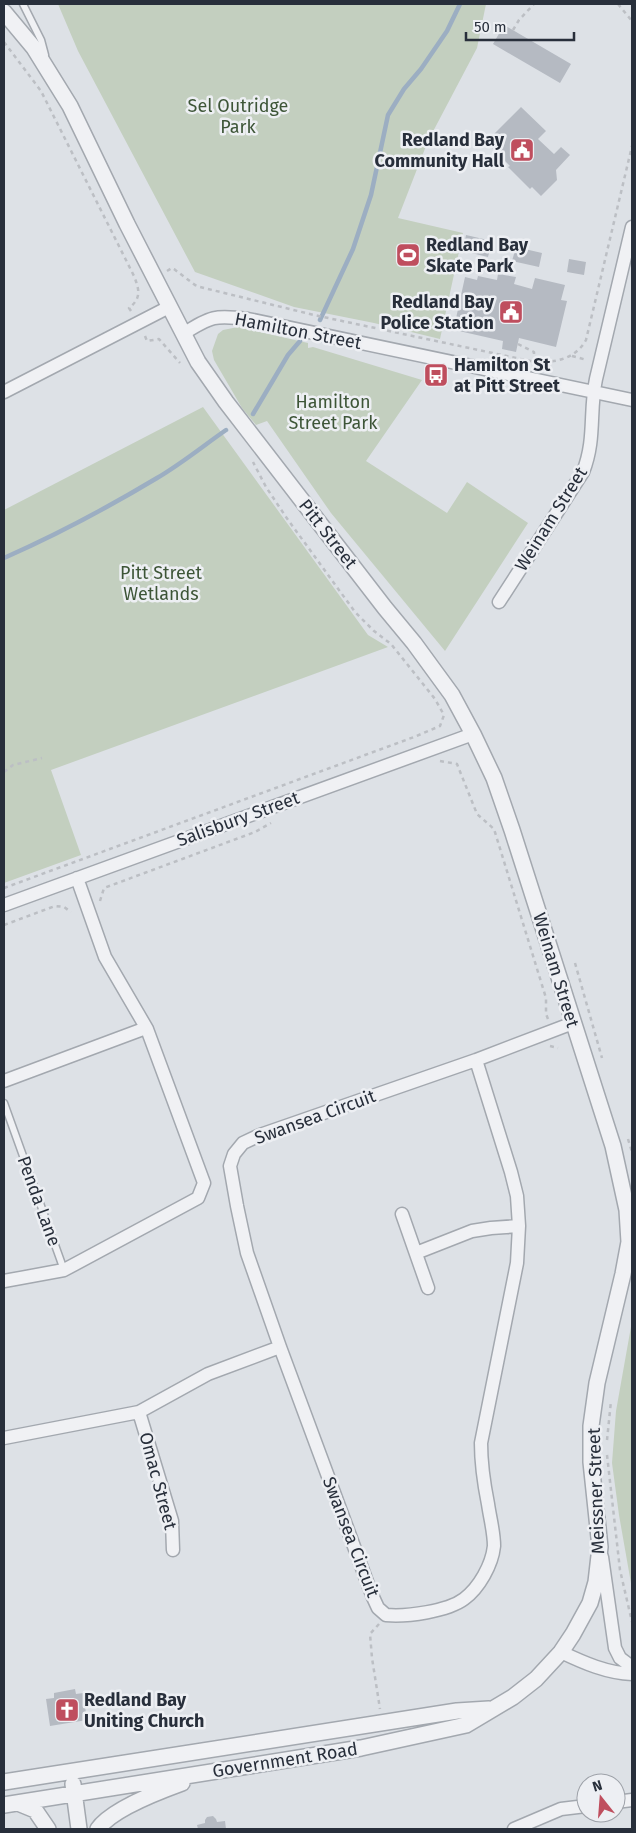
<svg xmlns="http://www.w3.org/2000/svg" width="636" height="1833" font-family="'Fira Sans',sans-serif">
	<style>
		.green { fill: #c3cfbf }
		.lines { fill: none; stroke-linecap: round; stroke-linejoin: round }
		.stream { stroke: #9caec2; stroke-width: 4.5 }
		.building { fill: #b5bac2 }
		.service-casing { stroke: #a3a8af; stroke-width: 9 }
		.minor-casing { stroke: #a3a8af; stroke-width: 15 }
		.tertiary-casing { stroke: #a3a8af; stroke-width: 18 }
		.path { stroke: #bcbfc4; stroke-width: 2.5; stroke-dasharray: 4 4; stroke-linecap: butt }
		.service { stroke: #f0f1f4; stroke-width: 6 }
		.minor { stroke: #f0f1f4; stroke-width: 12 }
		.tertiary { stroke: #f0f1f4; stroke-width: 15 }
		.labels { text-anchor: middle; stroke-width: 5; stroke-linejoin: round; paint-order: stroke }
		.park-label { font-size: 18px; fill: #3d5537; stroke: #edeff3 }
		.poi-label { font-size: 18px; font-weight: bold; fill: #282f3b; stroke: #edeff3; text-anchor: start }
		.street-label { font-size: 18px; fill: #282f3b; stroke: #edeff3 }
	</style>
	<rect width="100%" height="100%" fill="#dde1e6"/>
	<path class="green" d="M58,4H486L477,48L428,141L398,218L463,233L440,339L374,323L294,307L195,272L78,51Z
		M238,327L308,343V348L313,347L422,380L366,461L447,513L467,482L528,523L445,651L331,513L267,421L256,425L242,408L214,360L212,351L218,334L223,330Z
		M203,407L368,635L388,647L51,770L81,855L4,883V510Z
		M632,1321V1589L619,1515L612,1463L616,1411Z"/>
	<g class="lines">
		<path class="stream" d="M320,320L353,249L371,195L388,115L404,89L421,69L447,31L460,4
			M253,414L288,355L300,341
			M4,558C56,535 107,508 157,478C181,464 203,446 226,430"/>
	</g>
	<path class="building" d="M504,25L571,64L560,83L493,44Z
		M521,107L546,131L538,139L554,154L561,147L570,155L556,170L557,180L541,196L532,187L530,189L508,167L510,166L486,142Z
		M466,235L492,241L488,257L463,251Z
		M516,247L542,253L539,267L512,261Z
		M569,259L586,262L584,275L567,272Z
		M498,274L516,277L514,284L532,289L535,278L565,285L561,300L567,301L556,347L519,338L516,352L502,349L503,341L459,331L461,324L455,323L465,277L477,280L478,276L497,280Z
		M75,1689L76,1694L83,1693L87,1720L50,1726L46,1699L54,1698V1693Z
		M213,1816L216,1819L217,1822L225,1821L226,1829H198L197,1825L205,1823V1820L207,1817Z"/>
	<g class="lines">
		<defs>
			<path id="service" d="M23,4L41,40L45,55
				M4,1103L64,1270"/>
			<path id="minor" d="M183,334C211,316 215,315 248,319L632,400
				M4,392L169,307
				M499,602L583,472C596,439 589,412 596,379L632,227
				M4,905L473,734
				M476,1060L511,1172L517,1196L519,1226L517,1263L481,1443C481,1463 484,1484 488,1504C490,1518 494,1532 494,1546C492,1565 479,1588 464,1599C448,1611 407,1617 386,1615L378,1608L372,1595L280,1347L247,1253L237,1206L230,1166L234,1154L243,1143L260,1135L476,1060L573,1023
				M4,1081L146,1028
				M402,1214L428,1288
				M416,1253L472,1231L491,1228L519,1226
				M4,1281L64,1270L198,1198L204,1183L147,1029L105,957L77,878
				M139,1412L172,1521L173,1550
				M4,1438L139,1412L208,1374L280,1347
				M602,1557L615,1648L620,1658L632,1667
				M561,1652C584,1663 607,1673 632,1674
				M616,1802L632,1800
				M514,1829L561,1809L586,1806"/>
			<path id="tertiary" d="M4,12L34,48L70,106L127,224L198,362L226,402L385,608L414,643L452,695L473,734L494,778L512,830L613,1146L627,1210L629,1242L623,1274L597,1383L591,1426V1462L600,1547L596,1582L590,1603L573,1634L561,1652L536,1679L513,1697L466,1725L361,1748L4,1805
				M4,1782L457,1711L489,1709
				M73,1784L79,1829
				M18,1803L35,1810L48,1829
				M98,1829C111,1810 160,1791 182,1783"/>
		</defs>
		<use href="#service" class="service-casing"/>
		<use href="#minor" class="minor-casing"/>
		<use href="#tertiary" class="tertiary-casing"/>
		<path class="path" d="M618,4L632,21
			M513,30L519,20L534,4
			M4,42L41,91L134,276C139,289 142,298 129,308L131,311
			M167,271L172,268L174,269L195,285L200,287L314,315L530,361C552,364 575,360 586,340L632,146
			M145,336L147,341L159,339L180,363
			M518,344L534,352V361
			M572,356L587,360
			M440,761L457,764L477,814L494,829L546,998V1014L548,1019
			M4,772L13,765L42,758
			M4,888L414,737L440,726L444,715L435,699L391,644L374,631L355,612L286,517L266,487L253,462
			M100,901L104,888L255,832L271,823
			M4,925L55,906L64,907L71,912
			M575,963L602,1058
			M550,1046L558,1048
			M628,1139L632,1152
			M607,1440L611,1401
			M607,1455L620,1570L632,1622
			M379,1624L370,1634L372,1658L380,1709"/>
		<use href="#service" class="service"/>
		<use href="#minor" class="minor"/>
		<use href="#tertiary" class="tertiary"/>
	</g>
	<defs>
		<symbol id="civic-square" viewBox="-11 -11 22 22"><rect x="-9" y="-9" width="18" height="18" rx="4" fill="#bf4e5e" stroke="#edeff3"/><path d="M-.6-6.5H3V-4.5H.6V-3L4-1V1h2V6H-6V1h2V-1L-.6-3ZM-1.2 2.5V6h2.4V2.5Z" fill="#fff"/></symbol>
		<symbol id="stadium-square" viewBox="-11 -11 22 22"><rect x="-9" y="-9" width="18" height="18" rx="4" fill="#bf4e5e" stroke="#edeff3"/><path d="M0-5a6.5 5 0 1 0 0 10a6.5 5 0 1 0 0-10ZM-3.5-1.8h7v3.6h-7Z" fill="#fff"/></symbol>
		<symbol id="bus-square" viewBox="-11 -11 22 22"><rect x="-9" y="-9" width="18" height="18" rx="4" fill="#bf4e5e" stroke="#edeff3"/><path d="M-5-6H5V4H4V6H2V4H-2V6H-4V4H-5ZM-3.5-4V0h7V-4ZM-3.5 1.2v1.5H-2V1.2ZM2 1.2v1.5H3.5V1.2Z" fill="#fff"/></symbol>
		<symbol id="church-square" viewBox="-11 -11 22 22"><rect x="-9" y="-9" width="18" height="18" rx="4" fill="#bf4e5e" stroke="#edeff3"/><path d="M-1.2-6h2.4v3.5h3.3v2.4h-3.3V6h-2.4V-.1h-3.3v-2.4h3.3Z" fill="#fff"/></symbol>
	</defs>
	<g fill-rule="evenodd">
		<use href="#civic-square" x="508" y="136" width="28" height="28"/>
		<use href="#stadium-square" x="394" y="241" width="28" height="28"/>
		<use href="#civic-square" x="497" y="298" width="28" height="28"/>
		<use href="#bus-square" x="422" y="361" width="28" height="28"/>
		<use href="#church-square" x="53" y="1696" width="28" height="28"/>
	</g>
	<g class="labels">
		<g class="park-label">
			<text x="238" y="112">Sel Outridge<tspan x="238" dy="21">Park</tspan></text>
			<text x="333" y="408">Hamilton<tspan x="333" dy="21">Street Park</tspan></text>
			<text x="161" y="579">Pitt Street<tspan x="161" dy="21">Wetlands</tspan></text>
		</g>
		<g class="poi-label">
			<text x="504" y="146" text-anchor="end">Redland Bay<tspan x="504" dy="21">Community Hall</tspan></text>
			<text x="426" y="251">Redland Bay<tspan x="426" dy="21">Skate Park</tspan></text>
			<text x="494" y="308" text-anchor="end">Redland Bay<tspan x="494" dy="21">Police Station</tspan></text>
			<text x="454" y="371">Hamilton St<tspan x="454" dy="21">at Pitt Street</tspan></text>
			<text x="84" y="1706">Redland Bay<tspan x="84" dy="21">Uniting Church</tspan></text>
		</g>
		<g class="street-label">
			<text transform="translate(298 331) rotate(11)" y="6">Hamilton Street</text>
			<text transform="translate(551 519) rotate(-58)" y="6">Weinam Street</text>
			<text transform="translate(328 534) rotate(52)" y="6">Pitt Street</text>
			<text transform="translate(238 819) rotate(-20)" y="6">Salisbury Street</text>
			<text transform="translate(556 970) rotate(73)" y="6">Weinam Street</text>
			<text transform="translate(315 1117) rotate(-20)" y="6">Swansea Circuit</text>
			<text transform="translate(39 1201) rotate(70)" y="6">Penda Lane</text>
			<text transform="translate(158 1481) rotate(75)" y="6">Omac Street</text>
			<text transform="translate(596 1491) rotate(-92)" y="6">Meissner Street</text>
			<text transform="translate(351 1537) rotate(69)" y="6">Swansea Circuit</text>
			<text transform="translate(285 1760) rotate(-9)" y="6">Government Road</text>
		</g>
	</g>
	<rect width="636" height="1833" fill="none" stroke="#282f3b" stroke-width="10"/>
	<g transform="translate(601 1798) rotate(343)"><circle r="24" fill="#edeff3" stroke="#9ea2a9"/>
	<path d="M0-4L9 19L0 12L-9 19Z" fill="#bf4e5e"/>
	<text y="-8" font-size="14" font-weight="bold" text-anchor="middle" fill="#282f3b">N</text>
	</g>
	<path d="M466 32v8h108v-8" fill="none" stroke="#282f3b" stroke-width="2.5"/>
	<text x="474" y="32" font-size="15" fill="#282f3b" stroke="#edeff3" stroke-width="4" paint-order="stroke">50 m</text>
</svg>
